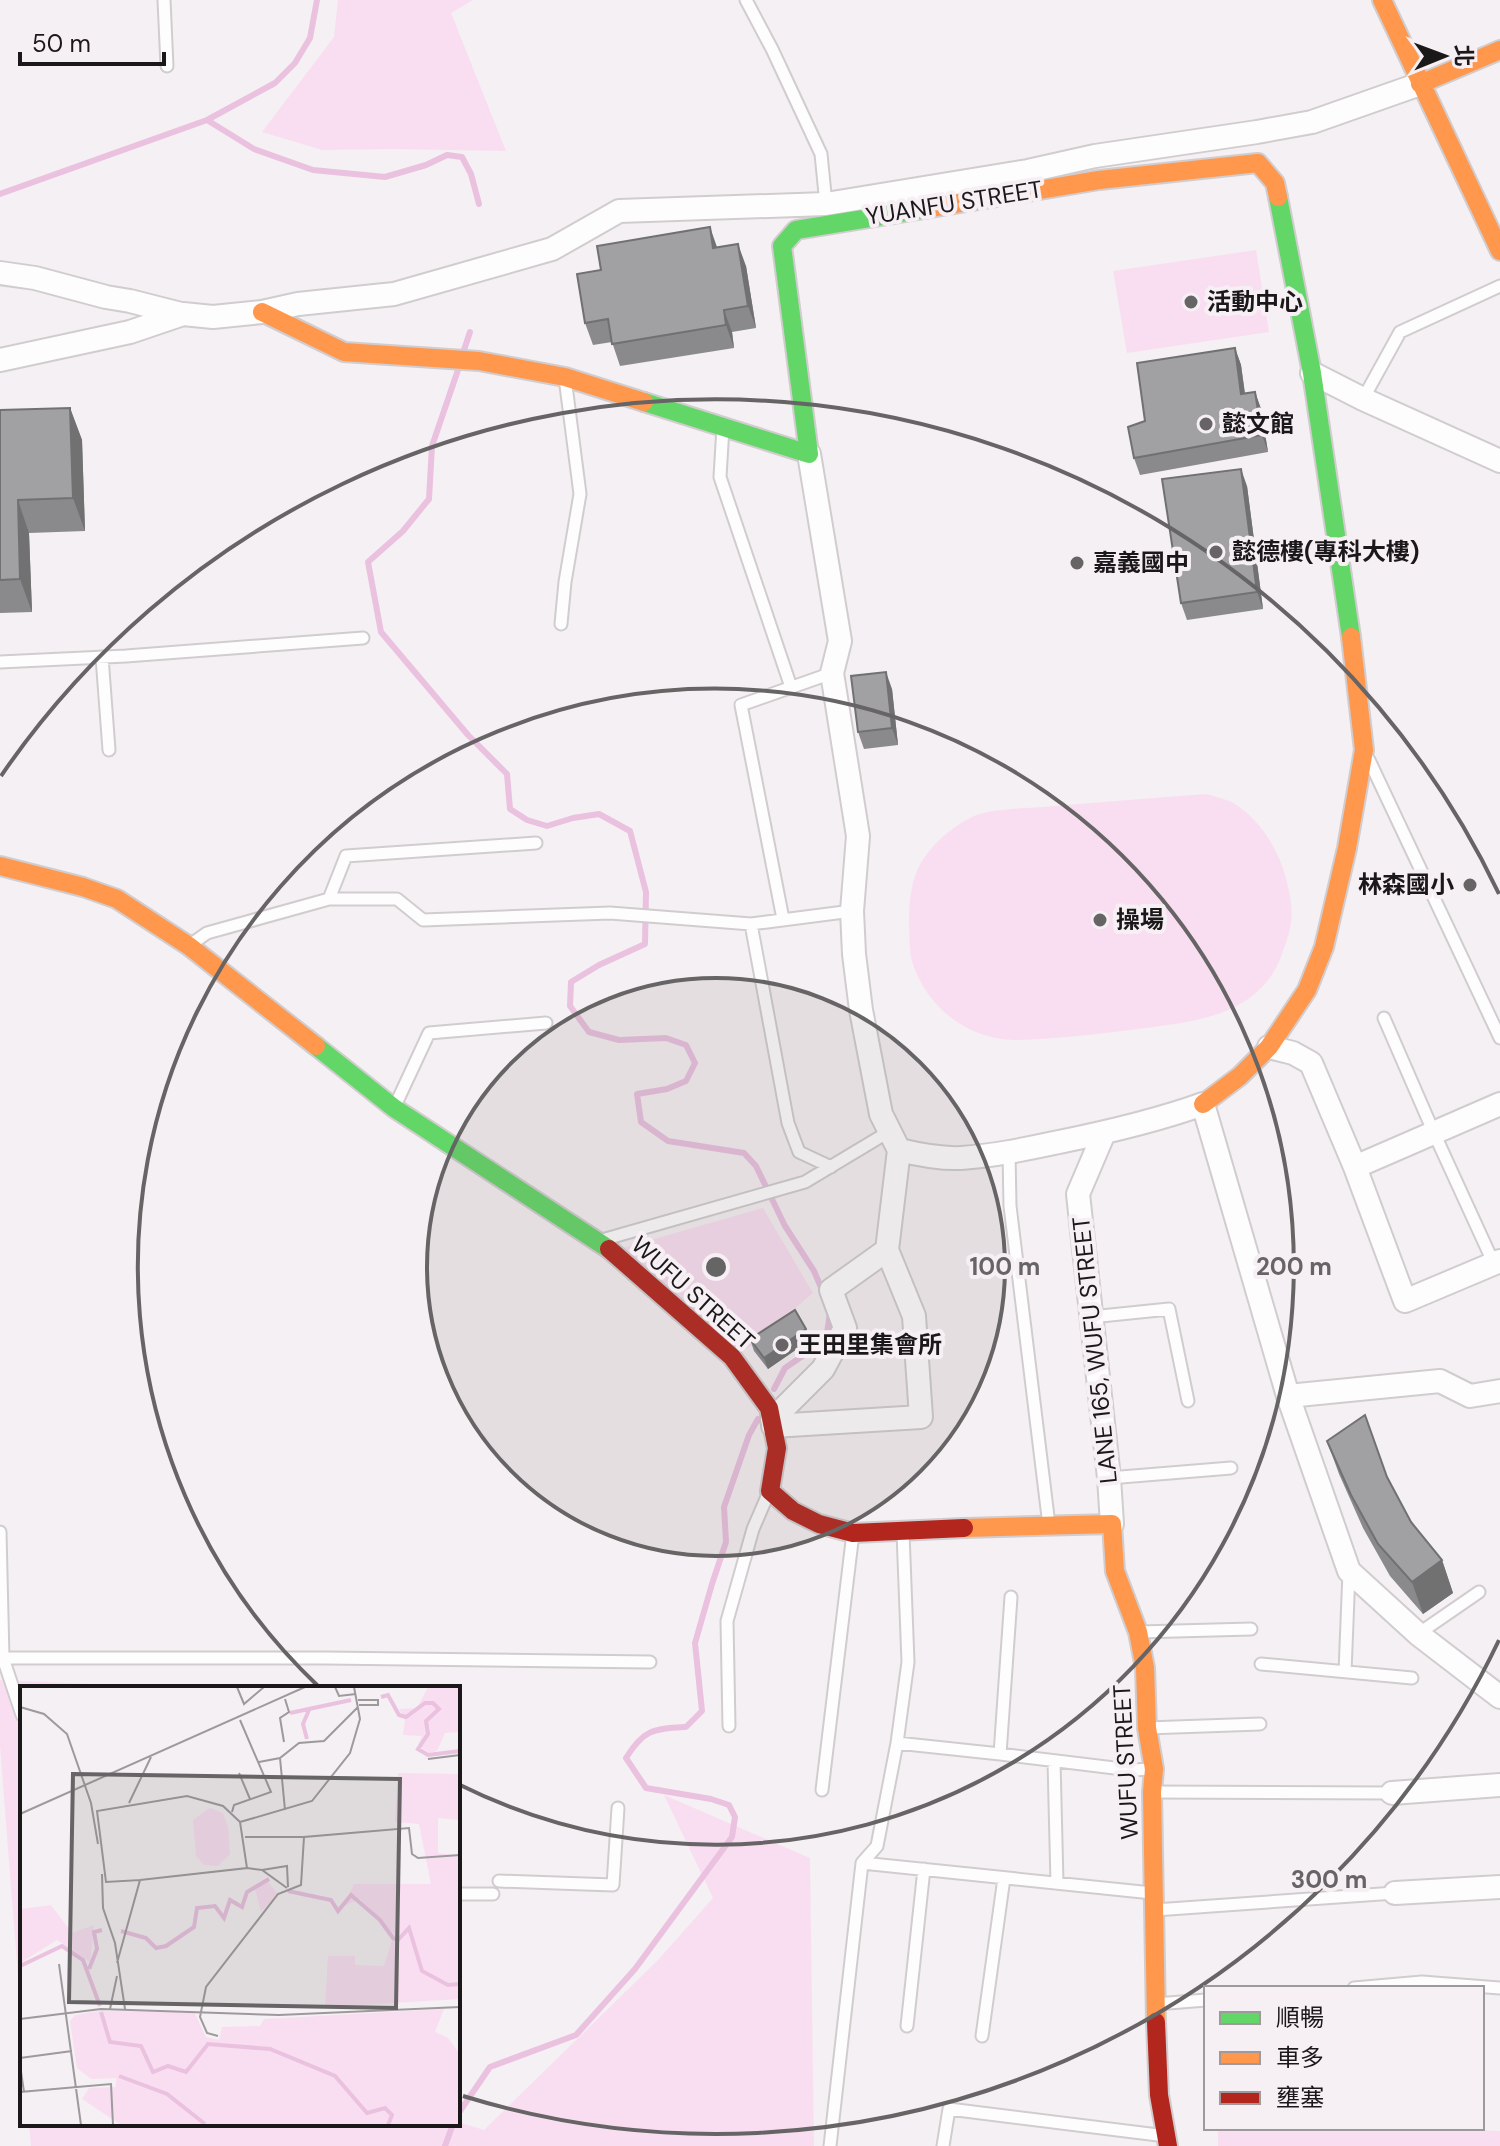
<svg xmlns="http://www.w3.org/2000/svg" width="1500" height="2146" font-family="'DM Sans','Noto Sans TC',sans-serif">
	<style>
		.green { fill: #f9def1 }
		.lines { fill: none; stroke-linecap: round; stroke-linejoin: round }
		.stream { stroke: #eac1df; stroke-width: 6 }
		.lane-casing { stroke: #d1cdcf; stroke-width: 15 }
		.street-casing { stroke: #d1cdcf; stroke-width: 26 }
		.fast-casing { stroke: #d1cdcf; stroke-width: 22 }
		.slow-casing { stroke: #d1cdcf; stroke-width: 22 }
		.jam-casing { stroke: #d1cdcf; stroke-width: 22 }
		.lane { stroke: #fefdfd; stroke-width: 11 }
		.street { stroke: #fefdfd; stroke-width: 22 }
		.fast { stroke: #63d668; stroke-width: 18 }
		.slow { stroke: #ff974d; stroke-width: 18 }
		.jam { stroke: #b3261e; stroke-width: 18 }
		.wall { fill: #8a8a8c }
		.shaded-wall { fill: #717172 }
		.building { fill: #a1a1a3; stroke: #717172; stroke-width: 2 }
		.ring { fill: none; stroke: #676466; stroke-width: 4 }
		.poi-dot { fill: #676466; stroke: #f6eff4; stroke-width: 3 }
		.labels { text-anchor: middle; stroke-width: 8; stroke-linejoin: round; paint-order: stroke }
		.street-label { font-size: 24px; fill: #1b181a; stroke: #f6eff4 }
		.poi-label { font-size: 24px; font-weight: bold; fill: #1b181a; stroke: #f6eff4; text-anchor: start }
		.inset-river { fill: none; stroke: #eac1df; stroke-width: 4 }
		.inset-road { fill: none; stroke: #9e9a9c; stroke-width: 2 }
		.view { fill: #676466; fill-opacity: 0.15; stroke: #676466; stroke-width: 4 }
		.inset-edge { fill: none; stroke: #1b181a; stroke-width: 4 }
		.centre { fill: #676466; stroke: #f6eff4; stroke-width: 4 }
		.ring-label { font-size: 24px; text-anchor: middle; font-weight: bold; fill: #676466; stroke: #f6eff4; stroke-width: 8; stroke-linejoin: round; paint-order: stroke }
	</style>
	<rect width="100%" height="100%" fill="#f5f0f3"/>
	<path class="green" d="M338,0H473L451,13L506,151L391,149L322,150L262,132L334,37Z
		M1256,250L1269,332L1127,353L1113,271Z
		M1207,794C1216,797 1227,799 1235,804C1261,821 1278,849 1286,878C1294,910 1294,923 1282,954C1259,1019 1188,1022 1130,1030C1092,1035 1053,1039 1015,1040C968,1040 925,1006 912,961C909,950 910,936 909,925C909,908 910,886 917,871C927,848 950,828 972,817C986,809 1027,808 1044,807C1098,802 1153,798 1207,794Z
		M763,1208L813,1293L752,1345L732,1357L612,1251Z
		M0,1680L179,1688H22V2028L0,1746Z
		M664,1795L810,1858L814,2146H31L29,2124H458V2122L484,2130L659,1959L713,1898Z
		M1218,2128H1438L1500,2131V2146H1218Z"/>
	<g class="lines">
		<path class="stream" d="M207,120L254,149L313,170L385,177L426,165L447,155L462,157L471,174L479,204
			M0,194L207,120L275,83L295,63L310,38L317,0
			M463,353L470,332
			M459,367L432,446L429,499L403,531L368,562L381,632L468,735L507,774L510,809L527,820L547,826L573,818L599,814L630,831L646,892L645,944L599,965L571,982L570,1006L589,1032L619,1040L666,1038L686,1045L695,1063L686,1081L667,1089L637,1094L641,1122L668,1141L744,1153L756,1166L785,1226L814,1271L823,1292
			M774,1389L785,1368L826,1340L830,1313
			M458,2114L490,2067L576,2035L635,1969L732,1837L735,1817L729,1805L711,1799L646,1788L626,1758C644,1729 653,1729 686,1727L702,1711L695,1643L712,1584L726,1542L724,1507L749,1435L758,1419
			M445,2146L453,2124"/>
		<defs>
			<path id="lane" d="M164,0L167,66
				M746,0L772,49L821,154L826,204
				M1363,399L1400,332L1500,286
				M723,427L720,477L791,687
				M561,624L565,582L580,494L565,378
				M102,657L109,750
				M0,662L126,656L363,638
				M1369,760L1500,1038
				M329,899H397L423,920L610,913L751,924L852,911
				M783,919L741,705L832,673
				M751,924L788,1123L799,1152L831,1167
				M190,945L207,933L329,899L346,856L536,843
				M1384,1018L1434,1133L1494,1264
				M394,1108L429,1033L546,1023
				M1009,1152L1010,1206L1049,1525
				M602,1240L805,1182L890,1131
				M1091,1317L1169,1309L1188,1401
				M1109,1478L1231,1468
				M0,1532L3,1658L22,1715
				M1139,1632L1251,1629
				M1418,1634L1479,1592
				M3,1658H326L650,1662
				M1261,1664L1412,1678
				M1345,1672L1349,1572
				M729,1726L727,1621L753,1529L769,1492
				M1147,1728L1260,1724
				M897,1743L1000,1754L1131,1770L1154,1769
				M1000,1754L1011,1597
				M1054,1761L1057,1883
				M822,1790L853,1533
				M1152,1792L1392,1793
				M862,1863L1152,1893
				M499,1881L613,1885L618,1808
				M458,1894H493
				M1155,1910L1395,1893
				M1354,1988L1422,1982L1500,1988
				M1156,2004L1206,2000
				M907,2026L924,1869
				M982,2036L1004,1878
				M830,2146L862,1863L877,1846L897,1743L908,1662L903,1533
				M943,2146L949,2109L1166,2136"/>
			<path id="street" d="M0,273L35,278L106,297L130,301L181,314
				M0,360L130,332L183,314L213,317L262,312L298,304L394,294L552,249L619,211L826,204L1028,171L1095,156L1257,132L1312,122L1420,84
				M1312,373L1363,399L1500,461
				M809,454L840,641L832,673L858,836L852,911L854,954L861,1010L881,1114L899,1150C920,1155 940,1159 961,1158C994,1156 1026,1149 1059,1142C1108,1132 1156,1121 1203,1104L1288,1396L1349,1571L1418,1634L1500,1697
				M1269,1047L1293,1053L1311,1063L1355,1167L1405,1301L1500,1261
				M1104,1133L1078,1194L1109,1478L1112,1524
				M1355,1167L1500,1104
				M1288,1396L1440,1381L1470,1396L1500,1391
				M772,1420L823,1369L845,1328L831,1290L887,1250L899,1150
				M773,1426L921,1417L914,1316L887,1250
				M1392,1793L1500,1785
				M1395,1893L1500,1887"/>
			<path id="fast" d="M1278,197L1312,373L1351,637
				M644,402L809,454L782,246L796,230L924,209
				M316,1046L394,1108L609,1249"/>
			<path id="slow" d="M1382,0L1500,251
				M1420,84L1500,50
				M924,209L1099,180L1258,163L1275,183L1278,197
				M262,312L344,352L479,361L565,377L644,402
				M0,866L83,887L117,899L189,946L316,1046
				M1203,1104L1240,1076L1269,1047L1307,990L1324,947L1347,848L1364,750L1351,637
				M964,1528L1112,1524L1115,1571L1138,1632L1145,1668L1147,1728L1154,1769L1152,1792L1156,2022"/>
			<path id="jam" d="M609,1249L732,1357L769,1408L777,1448L770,1491L793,1511L819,1524L853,1533L964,1528
				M1156,2022L1159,2095L1168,2146"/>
		</defs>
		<use href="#lane" class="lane-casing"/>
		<use href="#street" class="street-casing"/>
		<use href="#fast" class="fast-casing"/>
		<use href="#slow" class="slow-casing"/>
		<use href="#jam" class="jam-casing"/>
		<use href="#lane" class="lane"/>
		<use href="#street" class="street"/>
		<use href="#fast" class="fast"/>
		<use href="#slow" class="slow"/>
		<use href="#jam" class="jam"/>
	</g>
	<path class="wall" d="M717,247L746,266L756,328L732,332L734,348L620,366L612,342L593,345L585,323Z
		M1235,348L1241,365L1245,393L1255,392L1261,409L1268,452L1140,475L1134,458L1145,421Z
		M70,408L82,440L85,531L29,533L32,612L0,613V410Z
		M1247,486L1263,609L1187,620L1181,603Z
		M892,689L898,745L864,749L858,732Z
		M750,1339L810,1340L768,1369L754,1351Z
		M1327,1441L1388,1478L1411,1522L1442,1560L1453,1593L1423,1614L1390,1576L1363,1528L1339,1474Z"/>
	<path class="shaded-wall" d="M710,227L718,250L713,248Z
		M738,244L746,266L756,328L748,306Z
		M724,310L732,332L734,348L726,325Z
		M1235,348L1241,365L1247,411L1241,394Z
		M1255,392L1261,409L1268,452L1262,435Z
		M70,408L82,440L85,531L73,498Z
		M1241,469L1247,486L1263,609L1257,592Z
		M18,500L29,533L32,612L20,579Z
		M886,672L892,689L898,745L892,728Z
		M806,1329L810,1340L768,1369L764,1358Z
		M1442,1560L1453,1593L1423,1614L1412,1582Z"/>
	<path class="building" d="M710,227L713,248L738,244L748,306L724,310L726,325L612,344L608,319L585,323L577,274L601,270L597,246Z
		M1235,348L1241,394L1255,392L1262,435L1134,458L1128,427L1145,421L1137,363Z
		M70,408L73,498L18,500L20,579L0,580V410Z
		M1241,469L1257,592L1181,603L1162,479Z
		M886,672L892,728L858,732L851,676Z
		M795,1310L806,1329L764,1358L750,1339Z
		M1365,1415L1387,1477L1411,1522L1442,1560L1412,1582L1378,1544L1351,1495L1327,1441Z"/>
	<circle cx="716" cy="1267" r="289" fill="#676466" fill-opacity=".12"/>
	<g class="ring">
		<circle cx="716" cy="1267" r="289"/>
		<path d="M318 1686A578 578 0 1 1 458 1784"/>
		<path d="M1499 1640A867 867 0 0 1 463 2096M1 776A867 867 0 0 1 1499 894"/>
	</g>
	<g class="poi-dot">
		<circle cx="1191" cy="302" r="8"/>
		<circle cx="1206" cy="424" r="8"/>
		<circle cx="1216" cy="552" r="8"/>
		<circle cx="1077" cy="563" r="8"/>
		<circle cx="1470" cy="885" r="8"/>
		<circle cx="1100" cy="920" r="8"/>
		<circle cx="782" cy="1345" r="8"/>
	</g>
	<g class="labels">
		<g class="street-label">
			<text transform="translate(954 203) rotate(-9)" y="8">YUANFU STREET</text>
			<text transform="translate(693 1293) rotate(42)" y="8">WUFU STREET</text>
			<text transform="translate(1095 1350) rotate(-96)" y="8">LANE 165, WUFU STREET</text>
			<text transform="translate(1126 1762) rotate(-93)" y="8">WUFU STREET</text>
		</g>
		<g class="poi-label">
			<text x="1207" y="310">活動中心</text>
			<text x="1222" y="432">懿文館</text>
			<text x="1232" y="560">懿德樓(專科大樓)</text>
			<text x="1093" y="571">嘉義國中</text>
			<text x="1454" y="893" text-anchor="end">林森國小</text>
			<text x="1116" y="928">操場</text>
			<text x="798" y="1353">王田里集會所</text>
		</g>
	</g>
	<g transform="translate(20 1686)">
		<rect width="440" height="440" fill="#f5f0f3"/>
		<path d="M408,1H440V46L425,47L417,65L409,67L398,59L402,50L383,49L385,34L379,23L397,22ZM378,87L440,88V134L418,132V167L440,170V313L305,321L308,270H335V279L364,280L374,248L340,213L324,220L334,198H411L399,138L375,136ZM190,122L203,127L208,141L210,168L198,180L184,179L176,170L173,134ZM248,196L258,208L241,226L235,203ZM31,219L52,247L74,239L70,276L37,254L0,277V223ZM424,323L415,346L428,352L440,368V439H101L62,413L69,402L96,401V392L71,393L57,382L50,335L55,329L79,325L174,326L186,351L199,354L202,341L240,340L244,333Z" fill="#f9def1"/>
		<path class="inset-river" d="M361,11L368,9L379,29L386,31L405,17H413L419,23L406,35L408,48L398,63L408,69L440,65M270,27L331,14M287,53L283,38L289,24M268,205L311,214L318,225L331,209L360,234L373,252L378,254L389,242L402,285L428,299L440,298M101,245L126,252L136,262L146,260L174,241L177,222L195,220L204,232L210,214L222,221L227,206L249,193M0,280L42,260L63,274L80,320M69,283L77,263L74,246L82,244M81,326L90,356L121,360L133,386L148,380L166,386L188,358L250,363L315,390L347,427L365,422L372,429L368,439M99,390L147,408L185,438"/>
		<path class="inset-road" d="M217,1L224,18L244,1M315,1L319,10L336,8M338,14H358V19H339M0,21L24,28L47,48L71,117L78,158M264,56L260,32L269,26L265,13M260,72L265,124M408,73L440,69M239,76L260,72L279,57L304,55L338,21M219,87L230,113M109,117L131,71M212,126L214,119L251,106L220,34M0,128L285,1M225,151H284M227,182L242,184L267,202M242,184L267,180L268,201M82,188L83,222L95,257L105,323M120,194L227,182L220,136L292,115L330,67L340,33L334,1M97,277L120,194L86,196L77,125L167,110L203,120L220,136M39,278L61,439M90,323L97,290M0,333L81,323L259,329L440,321M198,350L187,347L180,331L186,301L258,208L281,199L284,151L389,142L392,168L398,172L440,169M0,372L52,365M0,379L4,406M0,406L91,398L93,439"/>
		<path class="view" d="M53,88L380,93L376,322L49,316Z"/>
		<rect width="440" height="440" class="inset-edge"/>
	</g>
	<circle cx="716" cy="1267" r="12" class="centre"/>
	<g class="ring-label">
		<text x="1005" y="1275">100 m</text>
		<text x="1294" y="1275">200 m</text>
		<text x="1329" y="1888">300 m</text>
	</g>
	<rect x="1204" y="1986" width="280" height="144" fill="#f6eff4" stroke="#9e999d" stroke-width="2"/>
	<rect x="1220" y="2012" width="40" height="12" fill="#63d668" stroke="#9e999d" stroke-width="2"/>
	<text x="1276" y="2026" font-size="24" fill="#1b181a">順暢</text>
	<rect x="1220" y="2052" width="40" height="12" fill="#ff974d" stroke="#9e999d" stroke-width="2"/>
	<text x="1276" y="2066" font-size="24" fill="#1b181a">車多</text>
	<rect x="1220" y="2092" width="40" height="12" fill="#b3261e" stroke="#9e999d" stroke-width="2"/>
	<text x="1276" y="2106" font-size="24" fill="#1b181a">壅塞</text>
	<g transform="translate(1444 56) rotate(89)" stroke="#f6eff4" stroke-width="6" paint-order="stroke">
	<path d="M0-6L14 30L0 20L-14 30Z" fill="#1b181a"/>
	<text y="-12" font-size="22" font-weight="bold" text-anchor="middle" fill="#1b181a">北</text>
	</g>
	<path d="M20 52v12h144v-12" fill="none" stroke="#1b181a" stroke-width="4"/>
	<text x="32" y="52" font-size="24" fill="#1b181a" stroke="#f6eff4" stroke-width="6" paint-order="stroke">50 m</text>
</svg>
